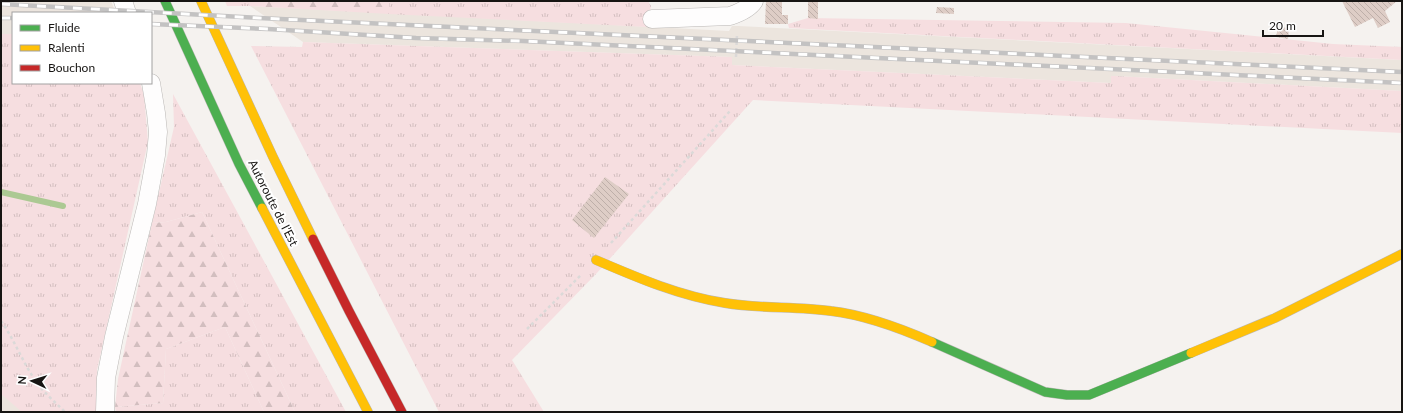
<svg xmlns="http://www.w3.org/2000/svg" width="1403" height="413" font-family="Lato,sans-serif">
	<style>
		.built { fill: #ece5de }
		.grass { fill: url(#grass-tufts) }
		.forest { fill: url(#forest-firs) }
		.lines { fill: none; stroke-linecap: round; stroke-linejoin: round }
		.stream { stroke: #acc993; stroke-width: 6 }
		.building { fill: url(#building-back-hatch) }
		.street-casing { stroke: #bab7b5; stroke-width: 19 }
		.fast-casing { stroke: #bab7b5; stroke-width: 10 }
		.slow-casing { stroke: #bab7b5; stroke-width: 10 }
		.jam-casing { stroke: #bab7b5; stroke-width: 10 }
		.path { stroke: #dbd9d8; stroke-width: 2.5; stroke-dasharray: 3 3; stroke-linecap: butt }
		.street { stroke: #fefdfd; stroke-width: 18 }
		.fast { stroke: #4caf50; stroke-width: 9 }
		.slow { stroke: #ffc107; stroke-width: 9 }
		.jam { stroke: #c62828; stroke-width: 9 }
		.rail-casing { stroke: #c3c2c2; stroke-width: 4.5 }
		.rail { stroke: #fff; stroke-width: 3; stroke-dasharray: 9; stroke-linecap: butt }
		.labels { text-anchor: middle; stroke-width: 4; stroke-linejoin: round; paint-order: stroke }
		.street-label { font-size: 12px; fill: #171513; stroke: #fff }
	</style>
	<defs>
		<pattern id="grass-tufts" width="24" height="20" patternUnits="userSpaceOnUse"><rect width="24" height="20" fill="#f6dee0"/><path d="M3 7l-1-3M5 7V3M7 7l1-3M15 17l-1-3M17 17v-4M19 17l1-3" fill="none" stroke="#d2bebf"/></pattern>
		<pattern id="forest-firs" width="22" height="20" patternUnits="userSpaceOnUse"><rect width="22" height="20" fill="#f6dee0"/><path d="M5 1l3.5 6h-7zM16 11l3.5 6h-7z" fill="#d2bebf"/></pattern>
		<pattern id="building-back-hatch" width="6" height="6" patternUnits="userSpaceOnUse"><rect width="6" height="6" fill="#decdc6"/><path d="M-1 5l2 2M0 0l6 6M5-1l2 2" fill="none" stroke="#beafa9"/></pattern>
	</defs>
	<rect width="100%" height="100%" fill="#f5f2ef"/>
	<path class="built" d="M1,1H111L116,13H13V34H1Z
		M250,6L729,31L732,26H738L1402,60V91L1115,76H1111V83L732,65L731,57L303,42Z
		M1,366L48,412H1Z"/>
	<path class="grass" d="M225,1H247L250,6H227Z
		M389,1H648L651,6L647,27L389,14Z
		M808,18L1126,23L1333,44L1402,47V60L789,28L788,24Z
		M1,34H13V83H140L144,95L148,142L97,370L96,412H22L1,394Z
		M303,42L732,57V65L1111,83V76H1115L1402,91V133L753,100L596,274L512,360L544,412H439L251,46L302,47Z
		M173,94L346,412H295L202,212L166,222L152,223L174,127Z
		M225,327L264,412H116L115,407L163,403L166,349Z"/>
	<path class="forest" d="M247,1H389V14L250,6Z
		M202,212L295,412H264L225,327L166,349L163,403L115,407L118,379L152,223L166,222Z"/>
	<g class="lines">
		<path class="stream" d="M1,192L63,206"/>
	</g>
	<path class="building" d="M766,1H782V15H788V24H765Z
		M808,1H818V19L808,18Z
		M1342,1H1397L1385,11L1390,22L1378,28L1373,18L1355,27Z
		M937,7L954,8V14L936,13Z
		M1278,27L1289,28L1288,39L1276,37Z
		M605,177L629,194L594,238L572,220Z"/>
	<g class="lines">
		<defs>
			<path id="street" d="M123,1L127,13
				M652,19L730,16C739,13 749,9 754,1
				M105,412L106,378L114,337L147,204L156,155L158,132L156,113L151,83"/>
			<path id="fast" d="M165,1L239,164L262,208
				M932,342L1045,392L1067,395H1089L1191,353"/>
			<path id="slow" d="M201,1L273,157L313,239
				M262,208L368,412
				M596,260C638,278 680,296 725,303C760,309 796,306 831,311C866,315 900,328 932,342
				M1191,353L1275,318L1402,254"/>
			<path id="jam" d="M313,239L349,311L402,412"/>
		</defs>
		<use href="#street" class="street-casing"/>
		<use href="#fast" class="fast-casing"/>
		<use href="#slow" class="slow-casing"/>
		<use href="#jam" class="jam-casing"/>
		<path class="path" d="M736,57L737,34
			M611,243L730,111
			M1,321C14,339 22,361 35,380C43,392 55,402 65,412
			M527,329L581,275"/>
		<use href="#street" class="street"/>
		<use href="#fast" class="fast"/>
		<use href="#slow" class="slow"/>
		<use href="#jam" class="jam"/>
		<defs>
			<path id="rail" d="M1,4L259,18L1402,72
				M1,18H13
				M151,24L268,29L416,38L523,41L1402,83"/>
		</defs>
		<use href="#rail" class="rail-casing"/>
		<use href="#rail" class="rail"/>
	</g>
	<g class="labels">
		<g class="street-label">
			<text transform="translate(273 203) rotate(63)" y="4">Autoroute de l’Est</text>
		</g>
	</g>
	<rect width="1403" height="413" fill="none" stroke="#171513" stroke-width="4"/>
	<rect x="12" y="12" width="140" height="72" fill="#ffffff" stroke="#a2a1a1"/>
	<rect x="20" y="25" width="20" height="6" fill="#4caf50" stroke="#a2a1a1"/>
	<text x="48" y="32" font-size="12" fill="#171513">Fluide</text>
	<rect x="20" y="45" width="20" height="6" fill="#ffc107" stroke="#a2a1a1"/>
	<text x="48" y="52" font-size="12" fill="#171513">Ralenti</text>
	<rect x="20" y="65" width="20" height="6" fill="#c62828" stroke="#a2a1a1"/>
	<text x="48" y="72" font-size="12" fill="#171513">Bouchon</text>
	<g transform="translate(32 381) rotate(274)" stroke="#ffffff" stroke-width="3" paint-order="stroke">
	<path d="M0-3L7 15L0 10L-7 15Z" fill="#171513"/>
	<text y="-6" font-size="11" font-weight="bold" text-anchor="middle" fill="#171513">N</text>
	</g>
	<path d="M1263 30v6h60v-6" fill="none" stroke="#171513" stroke-width="2"/>
	<text x="1269" y="30" font-size="12" fill="#171513" stroke="#ffffff" stroke-width="3" paint-order="stroke">20 m</text>
</svg>
